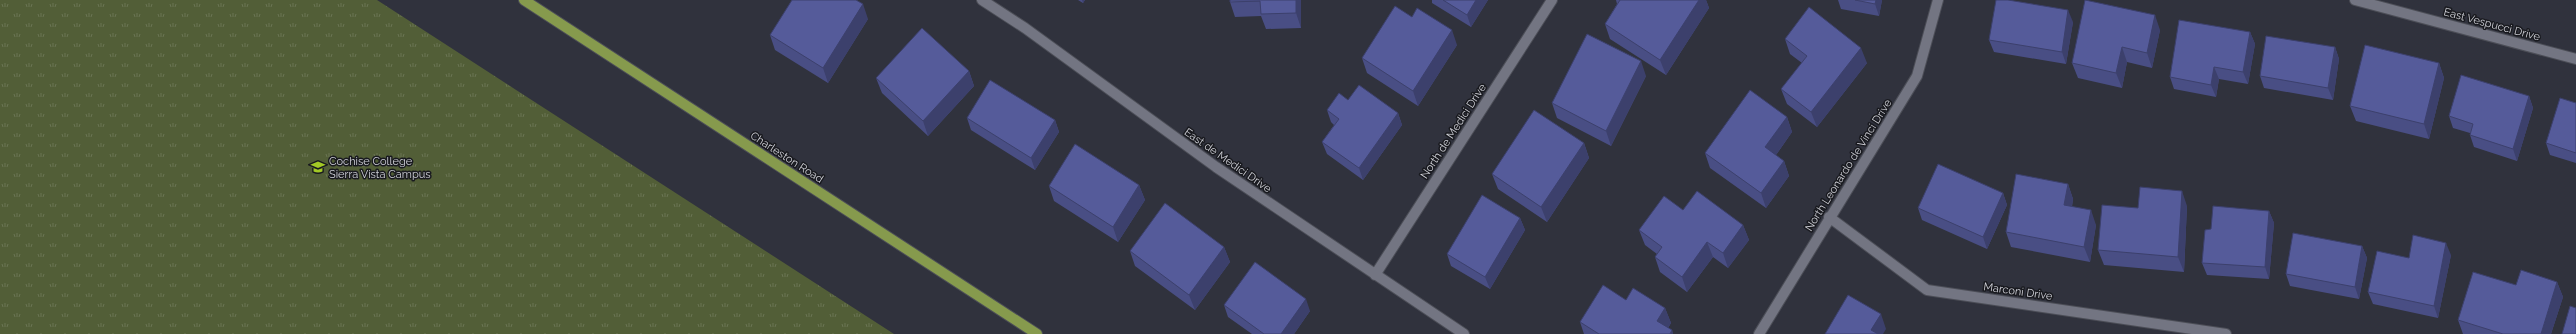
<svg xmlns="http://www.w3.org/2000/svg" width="2576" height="334" font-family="Raleway,sans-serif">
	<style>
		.grass { fill: url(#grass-tufts) }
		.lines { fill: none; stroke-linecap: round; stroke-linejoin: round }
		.minor-casing { stroke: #4c4e57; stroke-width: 12 }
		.major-casing { stroke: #4c4e57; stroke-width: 12 }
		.minor { stroke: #737582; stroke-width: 10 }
		.major { stroke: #869a4d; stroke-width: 10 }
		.wall { fill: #494e84 }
		.shaded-wall { fill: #3c406c }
		.building { fill: #555b9a; stroke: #3c406c }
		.labels { text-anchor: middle; stroke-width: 3; stroke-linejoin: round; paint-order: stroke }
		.street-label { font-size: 11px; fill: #d1d2d9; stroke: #191a1f }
		.poi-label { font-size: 11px; fill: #d1d2d9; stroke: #191a1f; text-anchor: start }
	</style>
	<defs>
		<pattern id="grass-tufts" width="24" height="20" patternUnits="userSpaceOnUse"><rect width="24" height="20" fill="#525e37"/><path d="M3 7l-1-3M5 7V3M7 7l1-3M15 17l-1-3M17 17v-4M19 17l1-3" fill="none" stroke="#6a7453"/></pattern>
	</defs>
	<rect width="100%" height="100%" fill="#30323d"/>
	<path class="grass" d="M0,0H377L894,334H0Z"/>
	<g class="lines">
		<defs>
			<path id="minor" d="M982,0L1025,28L1216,167L1464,334
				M2355,0L2576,59
				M1829,217L1927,290L2226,334
				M1375,275L1552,0
				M1759,334L1917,76L1938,0"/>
			<path id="major" d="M524,0L1037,334"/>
		</defs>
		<use href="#minor" class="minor-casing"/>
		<use href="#major" class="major-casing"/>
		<use href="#minor" class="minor"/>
		<use href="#major" class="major"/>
	</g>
	<path class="wall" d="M1078,0H1085L1083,3Z
		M1301,0V28L1266,29L1261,16L1235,17L1230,2Z
		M1432,0H1488L1471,27L1432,3Z
		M1616,0H1706L1709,8L1666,75L1610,39L1605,24L1617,4Z
		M1838,0H1882L1879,16L1841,9Z
		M868,19L828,83L775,50L770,35Z
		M2073,22L2066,64L1994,52L1989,40Z
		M2160,30L2152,68L2127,62L2122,88L2078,78L2072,63Z
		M2250,32L2255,44L2248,84L2219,79L2216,97L2174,89L2170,77Z
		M1785,39L1867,63L1817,127L1787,104L1781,89L1802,63L1790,54Z
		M1457,45L1418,106L1367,73L1362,58Z
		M2335,47L2339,59L2333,100L2264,88L2260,76Z
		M2439,63L2444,78L2429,139L2356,121L2350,106Z
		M969,71L974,86L928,136L882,93L876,78Z
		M1646,76L1611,146L1557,118L1552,103Z
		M2529,96L2533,108L2517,161L2474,147L2470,135V133L2453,128L2449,116Z
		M1348,100L1398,113L1402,125L1363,180L1327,154L1322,142L1334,125L1331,122L1327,110Z
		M2576,103V163L2550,155L2546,143Z
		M1787,117L1792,132L1776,155L1784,161L1789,176L1766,208L1710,168L1705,153Z
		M967,118L1055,120L1059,132L1035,170L971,130Z
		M1584,143L1589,158L1547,222L1498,189L1492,174Z
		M2068,184L2073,199L2072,207L2096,225L2090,262L2011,247L2006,232Z
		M1139,185L1145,200L1118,242L1054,201L1049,186Z
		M2003,193L2007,205L1987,249L1922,220L1918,208Z
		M2187,206L2184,272L2104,265L2098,250L2138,208Z
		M1683,210L1743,225L1749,240L1728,268L1713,257L1687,292L1660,272L1655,257L1657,254L1645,245L1639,230Z
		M2269,211L2274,223L2269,279L2207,275L2202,263L2211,229Z
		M1520,218L1525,230L1490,289L1451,266L1447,254Z
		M2362,246L2367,258L2359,299L2290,286L2286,274Z
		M1224,247L1230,262L1195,310L1135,266L1130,251Z
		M2451,255L2438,318L2373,304L2368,292L2409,258Z
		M2557,282L2563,297L2551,334H2463L2458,320L2516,285Z
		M1224,305L1310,311L1294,334H1252L1228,317Z
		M1665,308L1671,323L1668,328L1672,330L1673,334H1584L1580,322Z"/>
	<path class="shaded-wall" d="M1082,0H1085L1083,3Z
		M1296,0H1301V28L1296,13Z
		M1476,0H1488L1471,27L1467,15Z
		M1699,0H1706L1709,8L1666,75L1660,60Z
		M1876,0H1882L1879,16L1875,4Z
		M863,4L868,19L828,83L823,68Z
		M2068,10L2073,22L2066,64L2062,52Z
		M2155,15L2160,30L2152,68L2147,53Z
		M1452,30L1457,45L1418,106L1413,91Z
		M2250,32L2255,44L2248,84L2243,72Z
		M2122,47L2127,62L2122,88L2116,73Z
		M2335,47L2339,59L2333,100L2328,88Z
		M1861,48L1867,63L1817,127L1811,112Z
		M1641,61L1646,76L1611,146L1606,131Z
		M2439,63L2444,78L2429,139L2424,124Z
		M2214,67L2219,79L2216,97L2211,85Z
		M969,71L974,86L928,136L923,121Z
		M2529,96L2533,108L2517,161L2513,149Z
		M1398,113L1402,125L1363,180L1359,168Z
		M1787,117L1792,132L1771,162L1765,147Z
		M1055,120L1059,132L1035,170L1031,158Z
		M1584,143L1589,158L1547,222L1541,207Z
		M1784,161L1789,176L1766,208L1761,193Z
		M2068,184L2073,199L2069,220L2064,205Z
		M1139,185L1145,200L1118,242L1113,227Z
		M2182,191L2187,206L2184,272L2178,257Z
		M2003,193L2007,205L1987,249L1983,237Z
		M2091,210L2096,225L2090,262L2084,247Z
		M2269,211L2274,223L2269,279L2265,267Z
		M1520,218L1525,230L1490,289L1485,277Z
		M1743,225L1749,240L1728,268L1723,253Z
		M1707,242L1713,257L1687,292L1682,277Z
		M2446,243L2451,255L2438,318L2434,306Z
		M2362,246L2367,258L2359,299L2355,287Z
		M1224,247L1230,262L1195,310L1189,295Z
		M2557,282L2563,297L2551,334H2541Z
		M1306,299L1310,311L1294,334H1281Z
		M1665,308L1671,323L1664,334L1657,321Z
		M1881,314L1886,329L1883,334H1873L1871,330Z
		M1672,330L1673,334H1670Z"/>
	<path class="building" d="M792,0H856L863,4L823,68L770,35Z
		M1230,0H1296V13L1261,14L1260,1L1230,2Z
		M1443,0H1476L1467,15Z
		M1620,0H1699L1660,60L1605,24Z
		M1855,0H1876L1875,4Z
		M1996,0H2008L2068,10L2062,52L1989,40Z
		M2085,0L2155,15L2147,53L2122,47L2116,73L2072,63Z
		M1395,6L1412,17L1417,8L1452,30L1413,91L1362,58Z
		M1809,7L1861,48L1811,112L1781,89L1807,56L1785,39Z
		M2179,20L2250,32L2243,72L2214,67L2211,85L2170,77Z
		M922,28L969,71L923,121L876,78Z
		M1587,34L1641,61L1606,131L1552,103Z
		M2266,36L2335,47L2328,88L2260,76Z
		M2365,45L2439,63L2424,124L2350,106Z
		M2461,75L2529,96L2513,149L2470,135L2473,124L2449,116Z
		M990,80L1055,120L1031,158L967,118Z
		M1359,85L1398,113L1359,168L1322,142L1339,119L1327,110L1339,93L1348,100Z
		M1750,90L1787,117L1765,147L1784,161L1761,193L1705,153Z
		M2560,98L2576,103V153L2546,143Z
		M1534,110L1584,143L1541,207L1492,174Z
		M1075,144L1139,185L1113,227L1049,186Z
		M1938,164L2003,193L1983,237L1918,208Z
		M2016,174L2068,184L2064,205L2091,210L2084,247L2006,232Z
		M2140,187L2182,191L2178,257L2098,250L2102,205L2138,208Z
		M1697,191L1743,225L1723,253L1707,242L1682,277L1655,257L1662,247L1639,230L1664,196L1683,210Z
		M1482,195L1520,218L1485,277L1447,254Z
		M1165,203L1224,247L1189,295L1130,251Z
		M2213,206L2269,211L2265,267L2202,263L2205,230L2211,229Z
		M2293,233L2362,246L2355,287L2286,274Z
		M2413,235L2446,243L2434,306L2368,292L2377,251L2409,258Z
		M1255,262L1306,299L1281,334H1264L1224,305Z
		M2521,270L2557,282L2541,334H2503L2458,320L2473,272L2516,285Z
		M1603,285L1626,300L1633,288L1665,308L1657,321L1672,330L1670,334H1599L1580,322Z
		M1848,295L1881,314L1871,330L1878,334H1825Z
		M2570,306L2576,308V334H2562Z"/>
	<defs>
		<symbol id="university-bare" viewBox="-9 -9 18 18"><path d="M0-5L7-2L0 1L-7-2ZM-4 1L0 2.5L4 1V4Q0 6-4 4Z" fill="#a3c926" stroke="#191a1f" stroke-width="2.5" paint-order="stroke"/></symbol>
	</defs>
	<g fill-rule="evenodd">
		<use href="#university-bare" x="308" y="157" width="20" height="20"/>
	</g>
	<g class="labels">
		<g class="street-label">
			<text transform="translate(2492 24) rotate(15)" y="4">East Vespucci Drive</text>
			<text transform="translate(1453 131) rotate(-57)" y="4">North de Medici Drive</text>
			<text transform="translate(787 157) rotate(33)" y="4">Charleston Road</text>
			<text transform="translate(1228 160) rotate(35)" y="4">East de Medici Drive</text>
			<text transform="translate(1848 165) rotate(-58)" y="4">North Leonardo de Vinci Drive</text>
			<text transform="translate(2018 291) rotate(8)" y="4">Marconi Drive</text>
		</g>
		<g class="poi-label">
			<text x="329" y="165">Cochise College<tspan x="329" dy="13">Sierra Vista Campus</tspan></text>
		</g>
	</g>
</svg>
